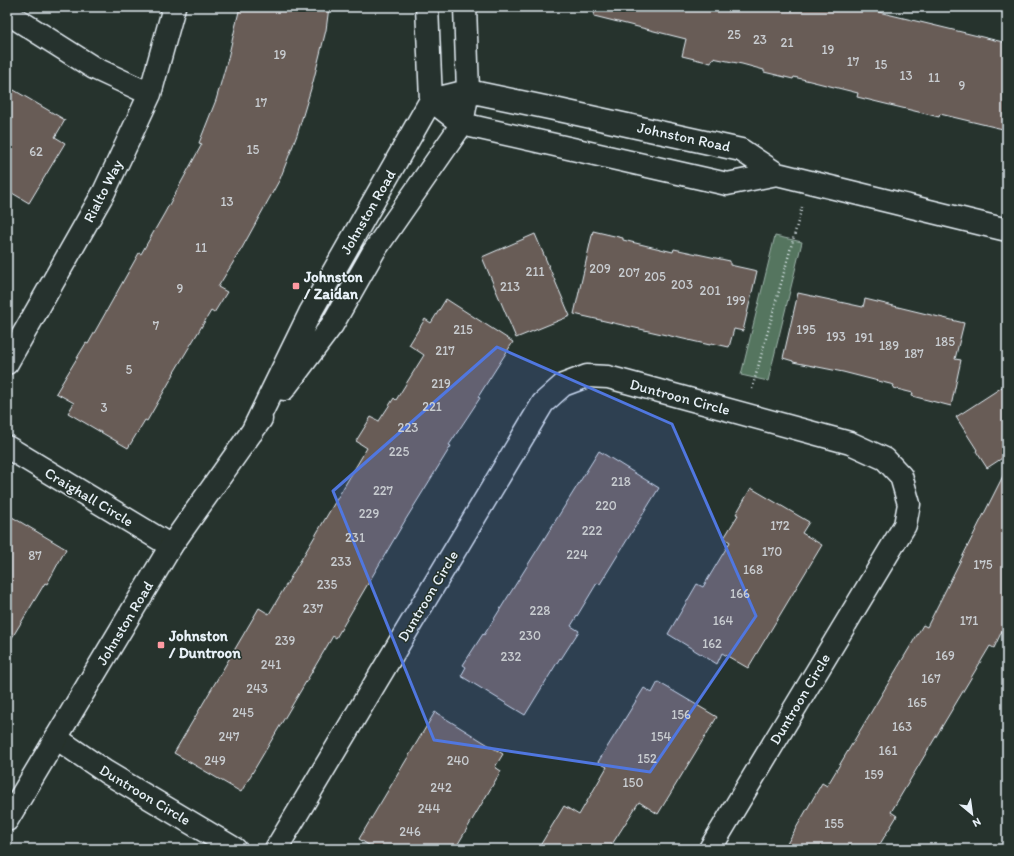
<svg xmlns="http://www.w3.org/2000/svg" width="1014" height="856" font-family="Itim,sans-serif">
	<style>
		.green { fill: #54755e; stroke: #9eb3ab }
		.building { fill: #685c56; stroke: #e8f1f8 }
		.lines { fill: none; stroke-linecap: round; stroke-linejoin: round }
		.street-casing { stroke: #e8f1f8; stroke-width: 25 }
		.secondary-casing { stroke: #e8f1f8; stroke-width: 25 }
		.path { stroke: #e8f1f8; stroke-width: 2.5; stroke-dasharray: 1 3; stroke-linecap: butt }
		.street { stroke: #26332d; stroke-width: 22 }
		.secondary { stroke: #26332d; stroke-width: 22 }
		.marked { fill: #5077e0; fill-opacity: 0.2; stroke: #5077e0; stroke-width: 3; stroke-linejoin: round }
		.poi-dot { fill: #ff9aa2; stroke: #26332d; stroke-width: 1.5 }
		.labels { text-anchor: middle; stroke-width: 3; stroke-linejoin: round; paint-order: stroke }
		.number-label { font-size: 13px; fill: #c8ccd0 }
		.street-label { font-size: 15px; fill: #e8f1f8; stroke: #26332d }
		.poi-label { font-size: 15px; font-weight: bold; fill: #e8f1f8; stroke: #26332d; text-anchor: start }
	</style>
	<rect width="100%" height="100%" fill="#26332d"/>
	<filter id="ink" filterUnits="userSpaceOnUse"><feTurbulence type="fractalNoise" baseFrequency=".025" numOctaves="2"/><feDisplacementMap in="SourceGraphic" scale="8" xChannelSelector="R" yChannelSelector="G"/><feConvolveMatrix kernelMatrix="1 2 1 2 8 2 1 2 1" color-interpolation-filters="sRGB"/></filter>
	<g filter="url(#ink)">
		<path class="green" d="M775,236L802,242L768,381L741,375Z"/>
		<path class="building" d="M240,7H329L326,30L313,82L297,135L280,179L242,248L218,287L227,292L214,313L211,311L173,374H174L147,421L145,420L128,448L68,413L74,403L56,393L86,343L88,344L139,253L141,254L164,214L202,144L199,143L216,100L228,58Z
			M595,7H858L1007,43V130L940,114L939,117L857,97L858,93L794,77L793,79L764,72V70L742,64L713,58L711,63L682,56L686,39L594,16Z
			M7,86L65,120L55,137L65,143L29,203L7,190Z
			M593,231L623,238V240L673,252L674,249L730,261V265L757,271L743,331L734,329L729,347L711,343L710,345L574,314Z
			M535,234L570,316L516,338L482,257Z
			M798,293L863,307L865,299L964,323L955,359L961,360L951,406L912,396L913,393L893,388L894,385L843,372L793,362V361L783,358Z
			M446,299L513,342L478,397L480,398L449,445L451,446L406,519L336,638L333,636L241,792L174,753L259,608L269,614L367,448L356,441L371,417L379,421L394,398L396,400L424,355L409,345L425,319L431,323Z
			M1007,384V455L987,468L976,451L977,450L956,417Z
			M599,451L659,488L600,584L597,583L571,626L579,631L561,659L560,658L525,715L461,676L466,667L463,665L483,634L484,635Z
			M1007,468V620L994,648L990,646L891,812L897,816L877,849H784L822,783L827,786L923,625L927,627Z
			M751,488L809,522L802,533L822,545L748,668L722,653L717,664L668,634L697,584L703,587L730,542L724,538L738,515L736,514Z
			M7,514L66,549L47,584L45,583L7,646Z
			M658,682L717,717L658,814L639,802L609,849H538L564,806L579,815L607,767L598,762L644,688L652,693Z
			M435,712L503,754L495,767L501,771L455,849H375L359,839Z"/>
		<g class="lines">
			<defs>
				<path id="street" d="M7,13L94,68L150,94
					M7,363L104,192L150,94L174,7
					M7,447L171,546
					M56,738L106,772L235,849
					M276,849L543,403L563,385L587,376L608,377L850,443L885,459L901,476L909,504L905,525L710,849"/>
				<path id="secondary" d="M427,7L431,100
					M431,100L462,124L727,184L777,174
					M284,389L332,325L374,251L462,124L468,91L465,7
					M252,432L310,313L431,100L468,91L559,110L741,150L777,174L1007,230
					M7,820L171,546L261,419"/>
			</defs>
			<use href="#street" class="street-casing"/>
			<use href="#secondary" class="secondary-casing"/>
			<path class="path" d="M752,389L802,207"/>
			<use href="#street" class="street"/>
			<use href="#secondary" class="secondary"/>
		</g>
	</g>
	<path class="marked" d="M497,347L672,424L756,616L650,772L434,740L333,491Z"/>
	<g class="poi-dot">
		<rect x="292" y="282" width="8" height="8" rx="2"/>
		<rect x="157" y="641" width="8" height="8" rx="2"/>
	</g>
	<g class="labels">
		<g class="number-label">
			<text x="734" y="39">25</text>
			<text x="760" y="44">23</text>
			<text x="787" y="47">21</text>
			<text x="828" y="54">19</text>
			<text x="280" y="59">19</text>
			<text x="853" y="66">17</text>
			<text x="881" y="69">15</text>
			<text x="906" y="80">13</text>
			<text x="934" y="82">11</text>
			<text x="962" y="90">9</text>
			<text x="261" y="107">17</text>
			<text x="253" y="154">15</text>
			<text x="36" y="156">62</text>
			<text x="227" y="206">13</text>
			<text x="201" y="252">11</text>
			<text x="600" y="273">209</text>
			<text x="535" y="276">211</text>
			<text x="629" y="277">207</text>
			<text x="655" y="281">205</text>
			<text x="682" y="289">203</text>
			<text x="510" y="291">213</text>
			<text x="180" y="293">9</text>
			<text x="710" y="295">201</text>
			<text x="736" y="305">199</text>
			<text x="156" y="330">7</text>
			<text x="463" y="334">215</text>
			<text x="806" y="334">195</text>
			<text x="836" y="341">193</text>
			<text x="864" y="342">191</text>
			<text x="945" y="346">185</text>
			<text x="889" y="350">189</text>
			<text x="445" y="355">217</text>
			<text x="914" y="358">187</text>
			<text x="129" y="374">5</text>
			<text x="441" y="388">219</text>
			<text x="432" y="411">221</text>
			<text x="104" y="412">3</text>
			<text x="408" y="432">223</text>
			<text x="399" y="456">225</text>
			<text x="621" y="486">218</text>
			<text x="383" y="495">227</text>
			<text x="606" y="510">220</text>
			<text x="369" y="518">229</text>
			<text x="780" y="530">172</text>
			<text x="592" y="535">222</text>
			<text x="355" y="542">231</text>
			<text x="772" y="556">170</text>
			<text x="577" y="559">224</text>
			<text x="35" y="560">87</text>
			<text x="341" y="566">233</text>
			<text x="983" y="569">175</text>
			<text x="753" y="574">168</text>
			<text x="327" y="589">235</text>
			<text x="740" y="598">166</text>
			<text x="313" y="613">237</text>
			<text x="540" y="615">228</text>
			<text x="723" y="625">164</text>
			<text x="969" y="625">171</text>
			<text x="530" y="640">230</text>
			<text x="285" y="645">239</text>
			<text x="712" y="648">162</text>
			<text x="945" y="660">169</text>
			<text x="511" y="661">232</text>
			<text x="271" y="669">241</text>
			<text x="931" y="683">167</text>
			<text x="257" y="693">243</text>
			<text x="917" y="707">165</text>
			<text x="243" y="717">245</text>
			<text x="681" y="719">156</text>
			<text x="902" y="731">163</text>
			<text x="229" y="741">247</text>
			<text x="661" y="741">154</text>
			<text x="888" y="755">161</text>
			<text x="647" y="763">152</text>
			<text x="215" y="765">249</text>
			<text x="458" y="765">240</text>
			<text x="874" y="779">159</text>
			<text x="633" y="787">150</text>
			<text x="441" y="792">242</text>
			<text x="429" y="813">244</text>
			<text x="834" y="828">155</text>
			<text x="410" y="836">246</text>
		</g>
		<g class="street-label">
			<text transform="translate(684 137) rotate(12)" y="5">Johnston Road</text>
			<text transform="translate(103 191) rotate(-63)" y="5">Rialto Way</text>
			<text transform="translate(368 212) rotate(-60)" y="5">Johnston Road</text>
			<text transform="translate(680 397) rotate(15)" y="5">Duntroon Circle</text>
			<text transform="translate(89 497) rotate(31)" y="5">Craighall Circle</text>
			<text transform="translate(428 596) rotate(-59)" y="5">Duntroon Circle</text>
			<text transform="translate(125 623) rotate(-59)" y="5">Johnston Road</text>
			<text transform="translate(800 699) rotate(-59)" y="5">Duntroon Circle</text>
			<text transform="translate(145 795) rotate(31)" y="5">Duntroon Circle</text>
		</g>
		<g class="poi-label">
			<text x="304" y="282">Johnston<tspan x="304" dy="17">/ Zaidan</tspan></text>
			<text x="169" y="641">Johnston<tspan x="169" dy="17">/ Duntroon</tspan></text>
		</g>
	</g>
	<rect width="1014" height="856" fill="none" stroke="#26332d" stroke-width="24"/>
	<rect x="12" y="12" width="990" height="832" fill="none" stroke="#e8f1f8" stroke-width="1.5" filter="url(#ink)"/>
	<g transform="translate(972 814) rotate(151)" stroke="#26332d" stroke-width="3" paint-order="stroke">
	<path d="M0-3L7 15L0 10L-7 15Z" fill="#e8f1f8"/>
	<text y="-6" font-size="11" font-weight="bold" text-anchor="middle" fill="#e8f1f8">N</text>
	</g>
</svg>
